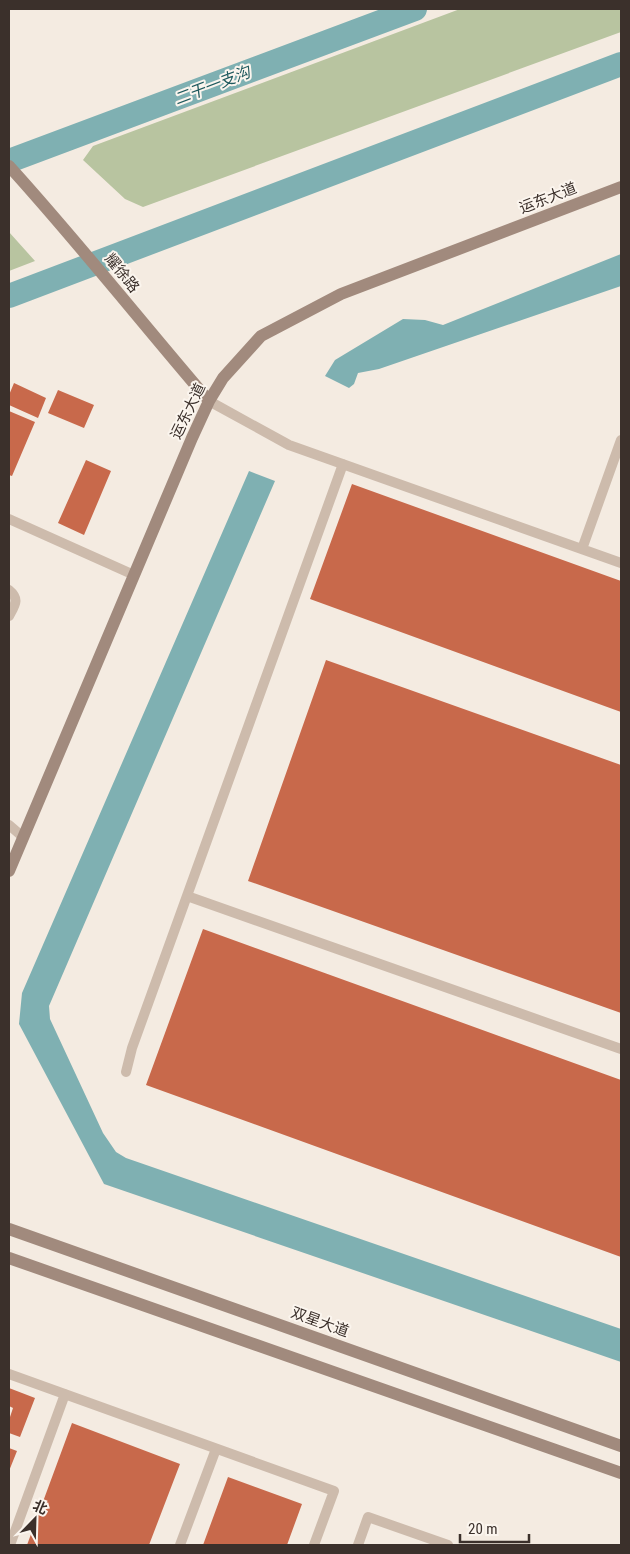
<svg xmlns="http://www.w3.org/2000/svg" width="630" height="1554" font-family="'Roboto Condensed','Noto Sans SC',sans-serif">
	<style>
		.green { fill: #b8c4a0 }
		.water { fill: #7fb0b2 }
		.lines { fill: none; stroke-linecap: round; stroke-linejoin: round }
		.canal { stroke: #7fb0b2; stroke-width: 24 }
		.building { fill: #c8694b }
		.lane { stroke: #cdbbac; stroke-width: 10 }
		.secondary { stroke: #a18a7d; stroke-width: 12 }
		.labels { text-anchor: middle; stroke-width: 4; stroke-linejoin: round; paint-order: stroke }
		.street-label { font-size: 15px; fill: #3b302b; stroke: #fbf5ee }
		.water-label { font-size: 16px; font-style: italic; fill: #1f5a5e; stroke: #fbf5ee }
	</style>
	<rect width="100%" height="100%" fill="#f4ebe1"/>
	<path class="green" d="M460,9H621V32L143,207L125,199L83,160L93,146Z
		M9,232L35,261L9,271Z"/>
	<path class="water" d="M621,254V286L379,369L358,373L354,384L349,388L325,376L335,360L403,319L425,320L443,325Z
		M249,471L275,481L49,1006L50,1019L103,1133L116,1152L126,1158L621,1329V1362L104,1184L19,1024L22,993Z"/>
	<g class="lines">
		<path class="canal" d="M9,161L415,9
			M9,296L621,64"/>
	</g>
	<path class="building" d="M14,383L46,398L38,418L9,405V395Z
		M58,390L94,405L84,428L48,413Z
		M9,411L35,422L12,476L9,475Z
		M86,460L111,471L84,535L58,523Z
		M352,484L621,581V712L310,599Z
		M326,660L621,765V1013L248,881Z
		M203,929L621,1080V1257L146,1085Z
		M9,1388L35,1398L20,1437L9,1433V1420L13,1408L9,1406Z
		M72,1423L180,1464L149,1545H27Z
		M9,1448L17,1451L9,1471Z
		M228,1477L302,1504L287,1545H203Z"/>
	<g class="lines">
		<path class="lane" d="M209,401L289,445L621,563
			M9,519L134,575
			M582,549L621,440
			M9,590C20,599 15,605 9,616
			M9,825L23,837
			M187,896L621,1049
			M126,1072L132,1048L343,464
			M9,1374L334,1491L314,1545
			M10,1545L65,1394
			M180,1545L216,1449
			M358,1545L368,1517L448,1545"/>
		<path class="secondary" d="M9,166C78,242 142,323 209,401
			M9,871L192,438L209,401L223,378L261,336L341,294L621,187
			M9,1229L621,1446
			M9,1258L621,1473"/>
	</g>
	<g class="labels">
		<g class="street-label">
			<text transform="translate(548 198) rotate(-21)" y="5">运东大道</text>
			<text transform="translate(122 273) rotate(51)" y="5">耀徐路</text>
			<text transform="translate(188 411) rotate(-64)" y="5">运东大道</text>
			<text transform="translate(320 1322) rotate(20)" y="5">双星大道</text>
		</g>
		<g class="water-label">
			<text transform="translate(212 85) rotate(-21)" y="6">二干一支沟</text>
		</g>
	</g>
	<rect width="630" height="1554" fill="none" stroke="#3b302b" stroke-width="20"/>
	<g transform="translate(35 1519) rotate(23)" stroke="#fbf5ee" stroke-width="4" paint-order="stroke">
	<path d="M0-4L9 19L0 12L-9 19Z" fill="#3b302b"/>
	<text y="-8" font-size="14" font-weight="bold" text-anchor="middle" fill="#3b302b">北</text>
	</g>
	<path d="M460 1534v8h69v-8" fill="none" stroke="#3b302b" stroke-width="2.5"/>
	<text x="468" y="1534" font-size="15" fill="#3b302b" stroke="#fbf5ee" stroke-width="4" paint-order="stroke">20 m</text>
</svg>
